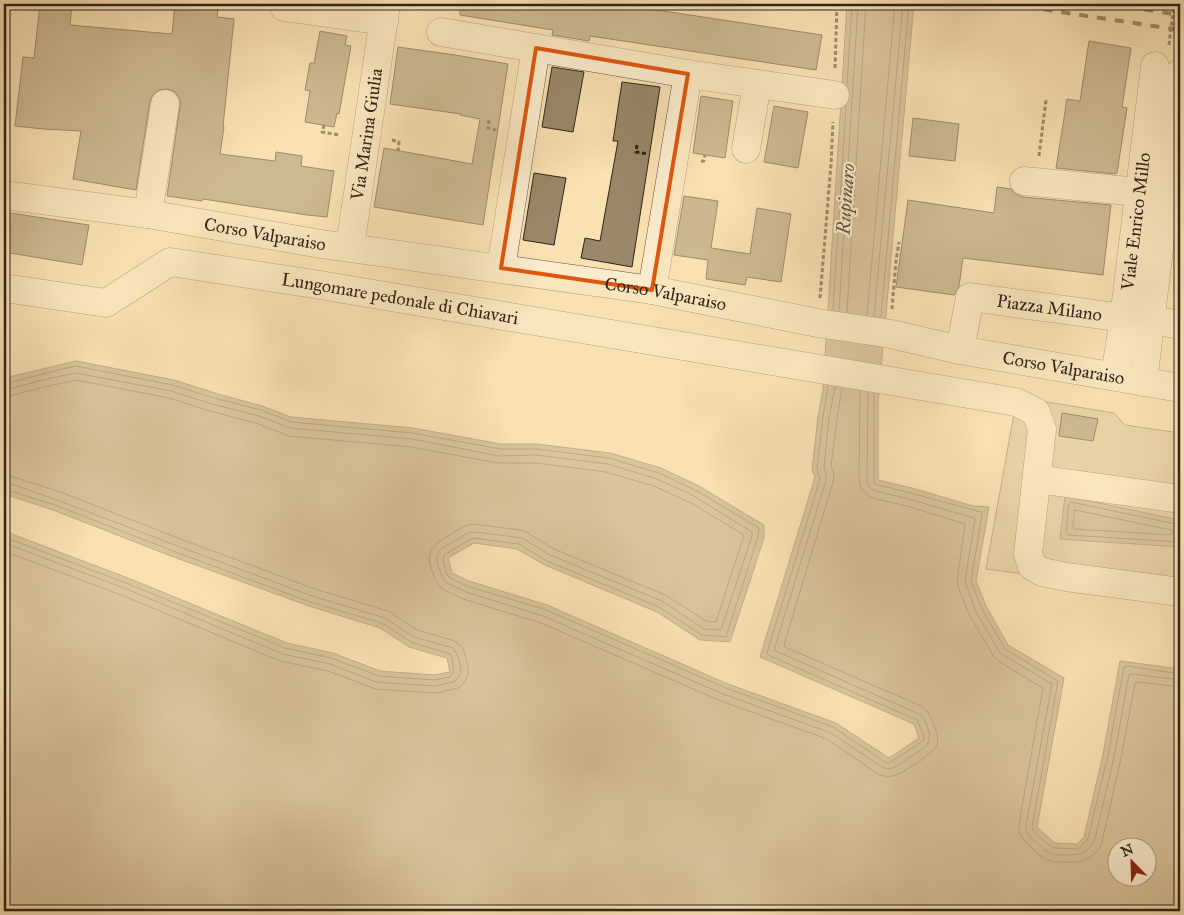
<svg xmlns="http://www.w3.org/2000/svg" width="1184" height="915" font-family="'IM FELL Great Primer',serif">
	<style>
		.green { fill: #d6c198; stroke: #827358 }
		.water { fill: #b4a17e; stroke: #7e6f55; fill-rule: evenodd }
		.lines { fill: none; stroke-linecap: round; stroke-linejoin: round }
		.shore { stroke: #71634b; stroke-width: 1 }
		.building { fill: #988768; stroke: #2e2518 }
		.minor-casing { stroke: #61543e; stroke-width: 29 }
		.path { stroke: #2e2518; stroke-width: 3; stroke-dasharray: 4 2.5; stroke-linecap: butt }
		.minor { stroke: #fbeccd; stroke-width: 28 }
		.rail { stroke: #2e2518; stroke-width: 4; stroke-dasharray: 9 9; stroke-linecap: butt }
		.marked { fill: none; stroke: #df560d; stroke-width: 4; stroke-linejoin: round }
		.labels { text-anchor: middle; stroke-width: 4.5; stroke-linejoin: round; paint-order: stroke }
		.street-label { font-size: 18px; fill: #2e2518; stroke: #fbeccd }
		.water-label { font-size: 19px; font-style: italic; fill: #5d503c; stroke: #fbeccd }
	</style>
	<rect width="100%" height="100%" fill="#f9e1b2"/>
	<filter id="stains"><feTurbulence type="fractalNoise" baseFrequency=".004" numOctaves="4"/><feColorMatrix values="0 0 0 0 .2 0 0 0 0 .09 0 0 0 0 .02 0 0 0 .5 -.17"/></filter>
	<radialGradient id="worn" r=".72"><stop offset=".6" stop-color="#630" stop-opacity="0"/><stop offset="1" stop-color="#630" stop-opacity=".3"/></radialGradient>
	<path class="green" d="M1017,397L1114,413L1125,425L1180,433V595L986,569Z"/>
	<path class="water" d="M847,4H914L878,402V480L912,488L973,506L989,507L976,581L986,606L1008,645L1064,678L1037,827L1055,843L1077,844L1084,837L1103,754L1120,661L1180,669V911H4V531L128,578L287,643L333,653L380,671L434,675L450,672L447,658L409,647L380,628L309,606L171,556L53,510L4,494V380L9,377L76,361L174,380L215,393L262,406L291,417L413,428L501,444H537L610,453L661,468L699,486L764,525V538L730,642L700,640L657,612L545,565L517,549L474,543L448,558L452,573L469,581L547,605L728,684L836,723L889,758L919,738L914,724L760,657L815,477L812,470L818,416L823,390ZM1116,848H1146V878H1116Z
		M1065,496L1180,520V547L1060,539Z"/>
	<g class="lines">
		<path class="shore" d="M847,87L852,4
			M833,310L846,105
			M839,311L858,4
			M847,312L866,4
			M867,315L895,4
			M874,316L903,4
			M881,317L909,4
			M4,384L50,372L76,366L172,385L214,398L261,410L291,422L412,433L500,449H537L609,458L659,473L697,491L759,528L758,537L726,637L702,635L659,607L547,561L519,544L473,538L444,555L443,561L447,575L450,578L467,586L546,610L726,688L833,727L885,762L889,763L923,741L924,736L917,720L768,655L767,653L820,479L817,468L823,417L828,386
			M4,390L51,378L76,373L171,391L212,404L259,416L290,428L412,439L499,456L536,455L608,464L657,479L694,496L752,532V536L721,630L704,629L662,601L550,555L522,538L476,532L468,533L442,548L438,553L437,557V562L442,577L447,583L466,592L543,616L723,694L831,733L882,767L889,769L895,767L924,748C934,739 928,725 921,715L776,651L774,650L826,480V475L824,467L829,418L835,387
			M860,391L859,479L860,486L863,491L872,498L907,506L965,524L957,581L958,587L969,614L994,657L998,661L1043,688L1019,824C1018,835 1024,841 1031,847C1036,852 1041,857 1047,860C1052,862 1057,862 1063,862C1081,863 1094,861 1102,842L1121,758L1135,683L1138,682L1180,687
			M868,392L867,479C867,485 870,489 876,491L909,499L974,518L975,520L965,581L975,610L1000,653L1052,684L1026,825C1026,834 1030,837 1036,842C1041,846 1046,852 1053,854C1056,855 1061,855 1065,855C1079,855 1088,854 1095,839L1114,757L1129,675L1132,674L1180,680
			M874,393V483L878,485C913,493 947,503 981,512L982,514L971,581L981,607L1005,649L1058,681L1032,827L1034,832L1052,847L1055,848L1078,849L1088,839L1108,755L1124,667L1127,666L1180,674
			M4,398L9,397L16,394L53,385L76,380L169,398L210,411L256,423L289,436L411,447L498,463H536L606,472L654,486L691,503L744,535L716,622L706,621L665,595L554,549L526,532L520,530L473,524L465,526L438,542L431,550L429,558L430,564L435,580L442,589L463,599L541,623L721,701L827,739L878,774C883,776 888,777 893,776C901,774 924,759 930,753C933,751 936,747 937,744C939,737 936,731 934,725C931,716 928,711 921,706L785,647L784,645L833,482L834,474L831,466L837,419L842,388
			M4,475L10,476L60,492L178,538L315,589L388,611L417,630L452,640L459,644L463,648L465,654L468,668V676L464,683L458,688L437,693L376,689L328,671L280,661L121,595L4,551
			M4,483H9L57,500L175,545L312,596L385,618L414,637L453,648L458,656L461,669L460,674L458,678L454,682L435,686L376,682L330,664L283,654L124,588L4,543
			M4,489L55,505L173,551L310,602L382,623L411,642L450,654L452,657L454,672L450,677L435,680L379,676L331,658L285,648L126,583L4,537
			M1075,510L1171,530L1173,533L1170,535L1074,529L1073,526Z
			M1180,525L1071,502L1069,504L1066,532L1068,535L1180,542"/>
	</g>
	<path class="building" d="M40,4H72L70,25L172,34L175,4H219L217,17L234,19L223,126L224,127L220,154L275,161L276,152L302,156L301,166L334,171L327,217L307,215L203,199L202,201L167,196L180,106V99L175,92L167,89L159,90L153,95L150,101L136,190L73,179L81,131L43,129L15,126L23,57L34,58Z
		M460,4H617L822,35L816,70L590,36L589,41L552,35L553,30L460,15Z
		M320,31L347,36L345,45L351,46L339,114L337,113L334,127L305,122L310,91L305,90L310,63H314Z
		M1089,41L1131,48L1122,107L1127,108L1117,173H1115V174L1056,168L1067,99L1080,101Z
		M398,47L455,55L508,64L483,225L374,207L384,148L472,164L480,119L460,115L461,114L390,104Z
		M552,67L584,72L573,132L542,127Z
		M622,82L660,87L632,267L581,258L585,238L600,241L618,141H613Z
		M701,96L733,101L725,158L693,153Z
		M774,106L808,112L798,168L764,162Z
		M913,118L959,124L955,161L909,156Z
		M534,173L566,178L554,245L523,240Z
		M997,187L1011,189L1015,194L1023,197L1111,205L1103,275L963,258L959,286L954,295L896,287L908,200L994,213Z
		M684,196L718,201L711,248L750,254L757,208L791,214L781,282L747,277L745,285L706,279L708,260L674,255Z
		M4,212L89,225L82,265L4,252Z
		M1062,413L1098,419L1093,441L1059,436Z"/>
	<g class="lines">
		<defs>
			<g id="minor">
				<path d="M284,7L384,21"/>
				<path d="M441,32L688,74L835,95"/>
				<path d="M746,149L757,84"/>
				<path d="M1024,181L1139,192"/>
				<path id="s1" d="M4,195L148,214L321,244L652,290L818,323L891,334L960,350L1180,388"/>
				<path d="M148,214L165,104"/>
				<path id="s2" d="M350,247L386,4"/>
				<path d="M501,268L536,48"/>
				<path id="s3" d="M4,288L106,303L170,262L314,284L1016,402L1036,412L1042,429L1028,554L1032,566L1042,572L1066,577L1180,592"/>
				<path d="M652,290L688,74"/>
				<path id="s4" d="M960,350L970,297L1124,318L1152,320L1180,325"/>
				<path id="s5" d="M1115,376L1124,318L1155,66"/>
				<path d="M1143,382L1180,73"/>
				<path d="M1037,479L1180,499"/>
			</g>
		</defs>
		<use href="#minor" class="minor-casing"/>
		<path class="path" d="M1169,45L1174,4
			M835,68L837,4
			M489,120L488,128L496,130
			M324,125L322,132L340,135
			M392,140L399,142L398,151
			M637,145L636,152L648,154
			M1039,156L1046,100
			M701,161H704L705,155
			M820,298L831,164L833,122
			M892,309L896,261L899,242"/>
		<use href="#minor" class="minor"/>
		<path class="rail" d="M1008,4L1180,30
			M1109,4L1180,15"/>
	</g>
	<path d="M0 0H1184V915H0ZM536,48L688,74L652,290L501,268Z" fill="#f9e1b2" fill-opacity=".55" fill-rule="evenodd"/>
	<path class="marked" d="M536,48L688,74L652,290L501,268Z"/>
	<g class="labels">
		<g class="street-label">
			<text dy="6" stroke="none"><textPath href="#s2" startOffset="114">Via Marina Giulia</textPath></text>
			<text dy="6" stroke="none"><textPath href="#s5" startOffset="156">Viale Enrico Millo</textPath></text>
			<text dy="6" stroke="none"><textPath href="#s1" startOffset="264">Corso Valparaiso</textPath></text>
			<text dy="6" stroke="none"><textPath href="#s1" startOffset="669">Corso Valparaiso</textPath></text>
			<text dy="6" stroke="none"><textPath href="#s3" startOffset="412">Lungomare pedonale di Chiavari</textPath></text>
			<text dy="6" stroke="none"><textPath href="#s4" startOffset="134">Piazza Milano</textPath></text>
			<text dy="6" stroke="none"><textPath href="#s1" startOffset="1074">Corso Valparaiso</textPath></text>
		</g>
		<g class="water-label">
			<text transform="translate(845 199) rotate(-86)" y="7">Rupinaro</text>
		</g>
	</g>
	<rect width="1184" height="915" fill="none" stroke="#f9e1b2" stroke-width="20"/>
	<rect x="5" y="5" width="1174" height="905" fill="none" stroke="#2e2518" stroke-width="2.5"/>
	<rect x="10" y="10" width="1164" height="895" fill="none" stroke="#2e2518"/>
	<g transform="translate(1132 862) rotate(337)"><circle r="24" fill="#fbeccd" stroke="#a99c85"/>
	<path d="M0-4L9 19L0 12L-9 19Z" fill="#8f2418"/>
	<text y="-8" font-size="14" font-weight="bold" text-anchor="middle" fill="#2e2518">N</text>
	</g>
	<rect width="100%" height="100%" filter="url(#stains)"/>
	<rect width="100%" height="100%" fill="url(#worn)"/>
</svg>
